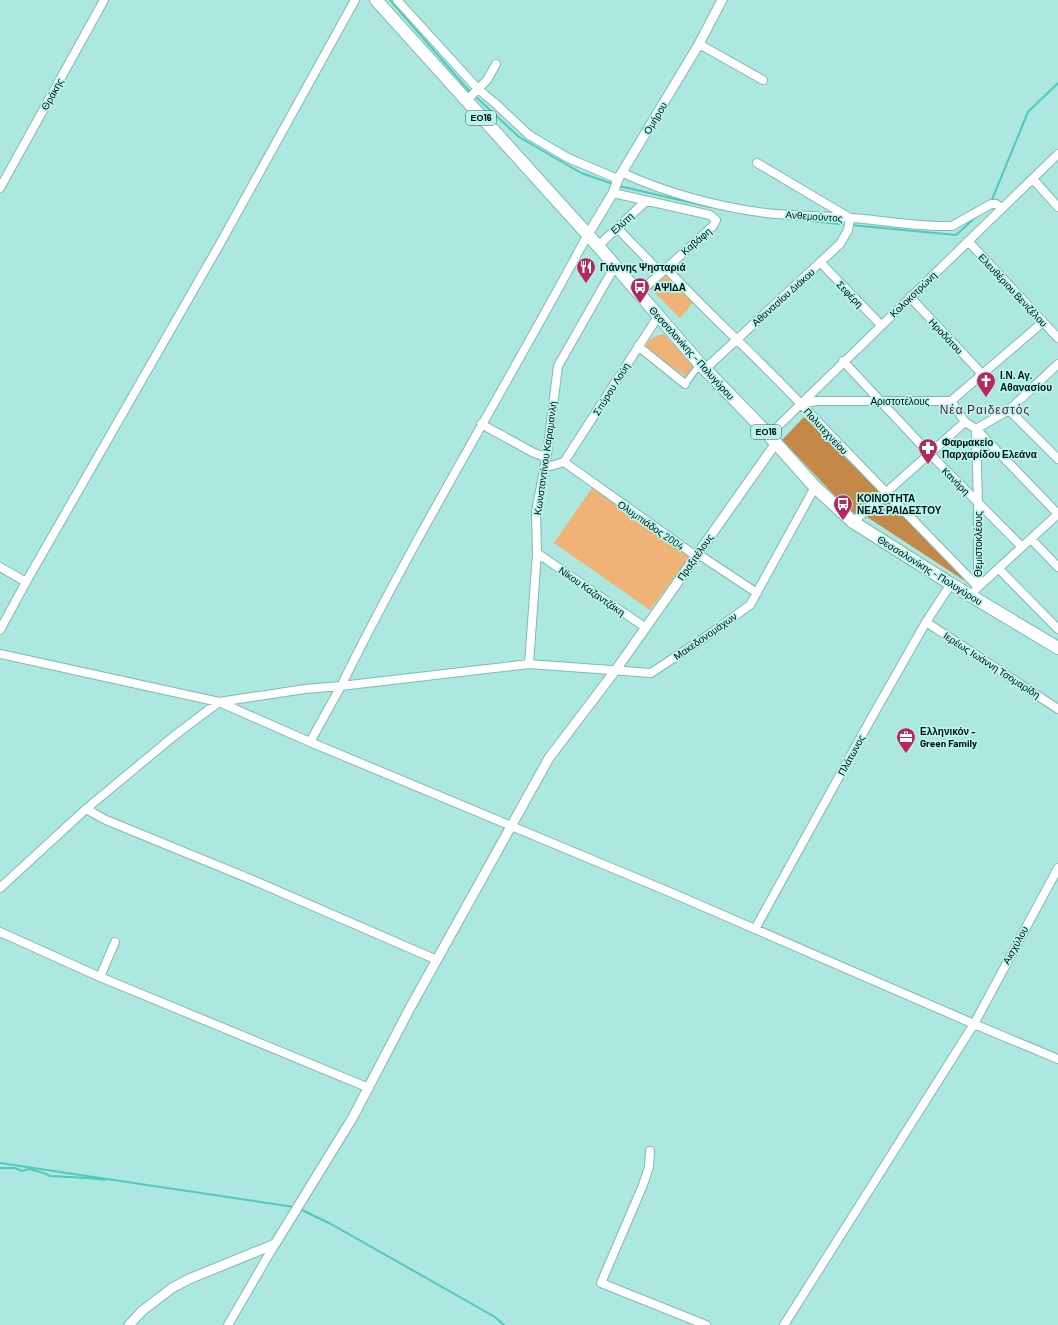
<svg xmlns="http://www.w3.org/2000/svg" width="1058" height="1325" font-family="Barlow,sans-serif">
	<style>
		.green { fill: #efb378 }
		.forest { fill: #c48849 }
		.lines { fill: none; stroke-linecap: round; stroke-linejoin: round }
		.stream { stroke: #50c9bb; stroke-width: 2 }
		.pedestrian-casing { stroke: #7fbab2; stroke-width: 8 }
		.minor-casing { stroke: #7fbab2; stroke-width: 10 }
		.tertiary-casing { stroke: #7fbab2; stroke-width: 11 }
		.primary-casing { stroke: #7fbab2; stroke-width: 14 }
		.pedestrian { stroke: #fff; stroke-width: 5.5 }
		.minor { stroke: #fff; stroke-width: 8 }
		.tertiary { stroke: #fff; stroke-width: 9 }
		.primary { stroke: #fff; stroke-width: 12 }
		.labels { text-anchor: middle; stroke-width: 3.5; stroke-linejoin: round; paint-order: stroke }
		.shield { fill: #b9f5ed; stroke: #385652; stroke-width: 1 }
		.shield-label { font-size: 9px; font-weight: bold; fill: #001210 }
		.street-label { font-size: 10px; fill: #001210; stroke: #b9f5ed }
		.poi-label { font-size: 10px; font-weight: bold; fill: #001210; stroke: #b9f5ed; text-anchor: start }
		.quarter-label { font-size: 12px; letter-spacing: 1px; fill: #5e1b30; stroke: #b9f5ed }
	</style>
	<rect width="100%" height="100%" fill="#ace8df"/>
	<path class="green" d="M664,271L693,303L680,318L649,287Z
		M664,334L692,365V371L688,377L646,351C645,340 654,336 664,334Z
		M592,488L691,555L650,610L554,543Z"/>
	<path class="forest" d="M804,417L879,491L855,514L838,499L782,440Z
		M887,500L961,576L965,581L867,517Z"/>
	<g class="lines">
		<path class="stream" d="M390,0L471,93
			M475,96L519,137L581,173L613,184
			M619,186L710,207
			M991,202L1028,112L1058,83
			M803,220L847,225
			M851,225L956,235L977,216
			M0,1163L294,1207
			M0,1168H15L22,1171L29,1169L44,1173L50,1176L88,1178L105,1180
			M300,1209L331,1224L495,1317L504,1325"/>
		<defs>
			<path id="pedestrian" d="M685,384L700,364"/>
			<path id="minor" d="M397,0L478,89L496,104L529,135L568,158L618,179
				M699,44L763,80
				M466,101L487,80L496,64
				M757,163L850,218
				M623,173C663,192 722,208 766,213C794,216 822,216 851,218C880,220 909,225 938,226H952L991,204H996L1002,208
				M1033,179L1058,207
				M0,188L104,0
				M613,193L710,215L716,220L713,226L639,293
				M617,228L661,273
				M968,241L1058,338
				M598,246L646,201
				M820,262L881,325
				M666,268C709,315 757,357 801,404C859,465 919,526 978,587
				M910,297L983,375
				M638,346L685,384
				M843,361L929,453L1022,547
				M705,369L840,244L848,230L850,218
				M951,401L965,422L976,429L1058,514
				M801,404L816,401H951L1043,322
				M1009,410L1058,459
				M481,424L534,453L546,457
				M769,435L1058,154
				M564,462L659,315
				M544,468L564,462L696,556H701L757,593
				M815,487L750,605L707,636L651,673L529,664L341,686L310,742L672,893L974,1024L1058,868
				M853,522L965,422
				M1031,539L1058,567
				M537,553L646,628
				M0,567L26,582L221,242L355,0
				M999,569L1058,629
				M978,587V503L976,429L1009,410L1058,364
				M976,589L1058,514
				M926,622L1058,709
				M0,630L26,582
				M0,654L219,702L305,689L341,686C417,532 506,387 587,236
				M529,664L537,553L536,512L547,454L558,366L615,266
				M86,809L106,820L255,881L437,960
				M0,888L86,809L174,736L219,702L310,742
				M755,929L872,717L926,622L951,584
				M0,932L100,977L369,1088
				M100,977L115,942
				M650,1151L649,1167L643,1185L601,1283L706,1325
				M228,1325L275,1244
				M784,1325L974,1024L1058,1059"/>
			<path id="tertiary" d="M587,236L613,193L618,179L699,44L722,0
				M129,1325L142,1311L172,1288L189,1279L275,1244L353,1117L410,1008L549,758L615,671L776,443"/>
			<path id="primary" d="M376,0L598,246L700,364L766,432L815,487L853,522L951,584L1058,648"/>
		</defs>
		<use href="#pedestrian" class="pedestrian-casing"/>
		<use href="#minor" class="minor-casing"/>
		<use href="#tertiary" class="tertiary-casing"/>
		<use href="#primary" class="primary-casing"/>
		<use href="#pedestrian" class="pedestrian"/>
		<use href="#minor" class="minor"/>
		<use href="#tertiary" class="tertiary"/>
		<use href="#primary" class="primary"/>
	</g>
	<defs>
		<symbol id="restaurant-pin" viewBox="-11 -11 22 30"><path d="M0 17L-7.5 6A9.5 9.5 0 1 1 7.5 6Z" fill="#b7295b" stroke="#b9f5ed"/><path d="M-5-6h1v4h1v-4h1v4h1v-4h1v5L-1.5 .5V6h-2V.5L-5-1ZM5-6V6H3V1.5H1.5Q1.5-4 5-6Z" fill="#fff"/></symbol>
		<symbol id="bus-pin" viewBox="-11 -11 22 30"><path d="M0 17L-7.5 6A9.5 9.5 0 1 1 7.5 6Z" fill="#b7295b" stroke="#b9f5ed"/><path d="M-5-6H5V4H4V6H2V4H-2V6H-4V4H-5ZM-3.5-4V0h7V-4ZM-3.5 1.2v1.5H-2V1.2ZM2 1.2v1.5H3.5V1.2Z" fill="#fff"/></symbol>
		<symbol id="church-pin" viewBox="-11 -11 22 30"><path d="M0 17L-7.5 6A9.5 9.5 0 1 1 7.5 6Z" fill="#b7295b" stroke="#b9f5ed"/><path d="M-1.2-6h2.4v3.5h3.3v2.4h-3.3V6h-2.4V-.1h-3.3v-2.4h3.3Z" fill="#fff"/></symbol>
		<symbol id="pharmacy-pin" viewBox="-11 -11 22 30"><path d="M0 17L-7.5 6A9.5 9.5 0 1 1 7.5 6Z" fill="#b7295b" stroke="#b9f5ed"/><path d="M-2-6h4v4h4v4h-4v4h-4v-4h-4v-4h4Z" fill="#fff"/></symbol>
		<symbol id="office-pin" viewBox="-11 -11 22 30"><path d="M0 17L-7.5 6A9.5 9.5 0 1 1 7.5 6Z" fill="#b7295b" stroke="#b9f5ed"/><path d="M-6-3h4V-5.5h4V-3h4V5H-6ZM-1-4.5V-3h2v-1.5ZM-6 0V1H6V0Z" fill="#fff"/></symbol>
	</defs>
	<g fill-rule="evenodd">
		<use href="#restaurant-pin" x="575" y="256" width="22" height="30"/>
		<use href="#bus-pin" x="629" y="276" width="22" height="30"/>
		<use href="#church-pin" x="975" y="370" width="22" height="30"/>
		<use href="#pharmacy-pin" x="917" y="437" width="22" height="30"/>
		<use href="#bus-pin" x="832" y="493" width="22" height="30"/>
		<use href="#office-pin" x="895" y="726" width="22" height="30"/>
	</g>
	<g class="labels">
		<g class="shield">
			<rect x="466" y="111" width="30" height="14" rx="3"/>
			<rect x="751" y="425" width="30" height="14" rx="3"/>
		</g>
		<g class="shield-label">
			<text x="481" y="121">ΕΟ16</text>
			<text x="766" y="435">ΕΟ16</text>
		</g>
		<g class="street-label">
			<text transform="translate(52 94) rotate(-61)" y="4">Θράκης</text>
			<text transform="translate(655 118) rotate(-59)" y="4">Ομήρου</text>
			<text transform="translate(814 216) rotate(4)" y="4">Ανθεμούντος</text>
			<text transform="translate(622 223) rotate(-42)" y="4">Ελύτη</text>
			<text transform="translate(696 241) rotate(-41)" y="4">Καβάφη</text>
			<text transform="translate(1013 290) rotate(47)" y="4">Ελευθέριου Βενιζέλου</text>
			<text transform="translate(850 294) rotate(46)" y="4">Σεφέρη</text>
			<text transform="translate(913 294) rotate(-44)" y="4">Κολοκοτρώνη</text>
			<text transform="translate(783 297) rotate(-42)" y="4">Αθανασίου Διάκου</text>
			<text transform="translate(946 336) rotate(47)" y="4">Ηροδότου</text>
			<text transform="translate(692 353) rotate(48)" y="4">Θεσσαλονίκης - Πολυγύρου</text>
			<text transform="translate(611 389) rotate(-58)" y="4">Σπύρου Λούη</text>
			<text x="900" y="405">Αριστοτέλους</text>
			<text transform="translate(826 431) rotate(47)" y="4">Πολυτεχνείου</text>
			<text transform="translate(545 458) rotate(-82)" y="4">Κωνσταντίνου Καραμανλή</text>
			<text transform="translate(956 481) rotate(45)" y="4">Κανάρη</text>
			<text transform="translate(651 525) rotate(35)" y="4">Ολυμπιάδος 2004</text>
			<text transform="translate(978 544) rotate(-90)" y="4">Θεμιστοκλέους</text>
			<text transform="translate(695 557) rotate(-55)" y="4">Πραξιτέλους</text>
			<text transform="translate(930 570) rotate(32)" y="4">Θεσσαλονίκης - Πολυγύρου</text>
			<text transform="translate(592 591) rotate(35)" y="4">Νίκου Καζαντζάκη</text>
			<text transform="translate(705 636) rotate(-35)" y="4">Μακεδονομάχων</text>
			<text transform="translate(992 665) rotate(33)" y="4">Ιερέως Ιωάννη Τσομαρίδη</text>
			<text transform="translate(851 755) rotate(-61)" y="4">Πλάτωνος</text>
			<text transform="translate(1015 945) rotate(-61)" y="4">Αισχύλου</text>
		</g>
		<g class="poi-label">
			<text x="600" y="271">Γιάννης Ψησταριά</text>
			<text x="654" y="291">ΑΨΙΔΑ</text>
			<text x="1000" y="379">Ι.Ν. Αγ.<tspan x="1000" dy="12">Αθανασίου</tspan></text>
			<text x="942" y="446">Φαρμακείο<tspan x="942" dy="12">Παρχαρίδου Ελεάνα</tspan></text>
			<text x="857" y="502">ΚΟΙΝΟΤΗΤΑ<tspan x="857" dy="12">ΝΕΑΣ ΡΑΙΔΕΣΤΟΥ</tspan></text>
			<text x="920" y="735">Ελληνικόν -<tspan x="920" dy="12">Green Family</tspan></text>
		</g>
		<g class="quarter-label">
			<text x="985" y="414">Νέα Ραιδεστός</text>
		</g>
	</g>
</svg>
